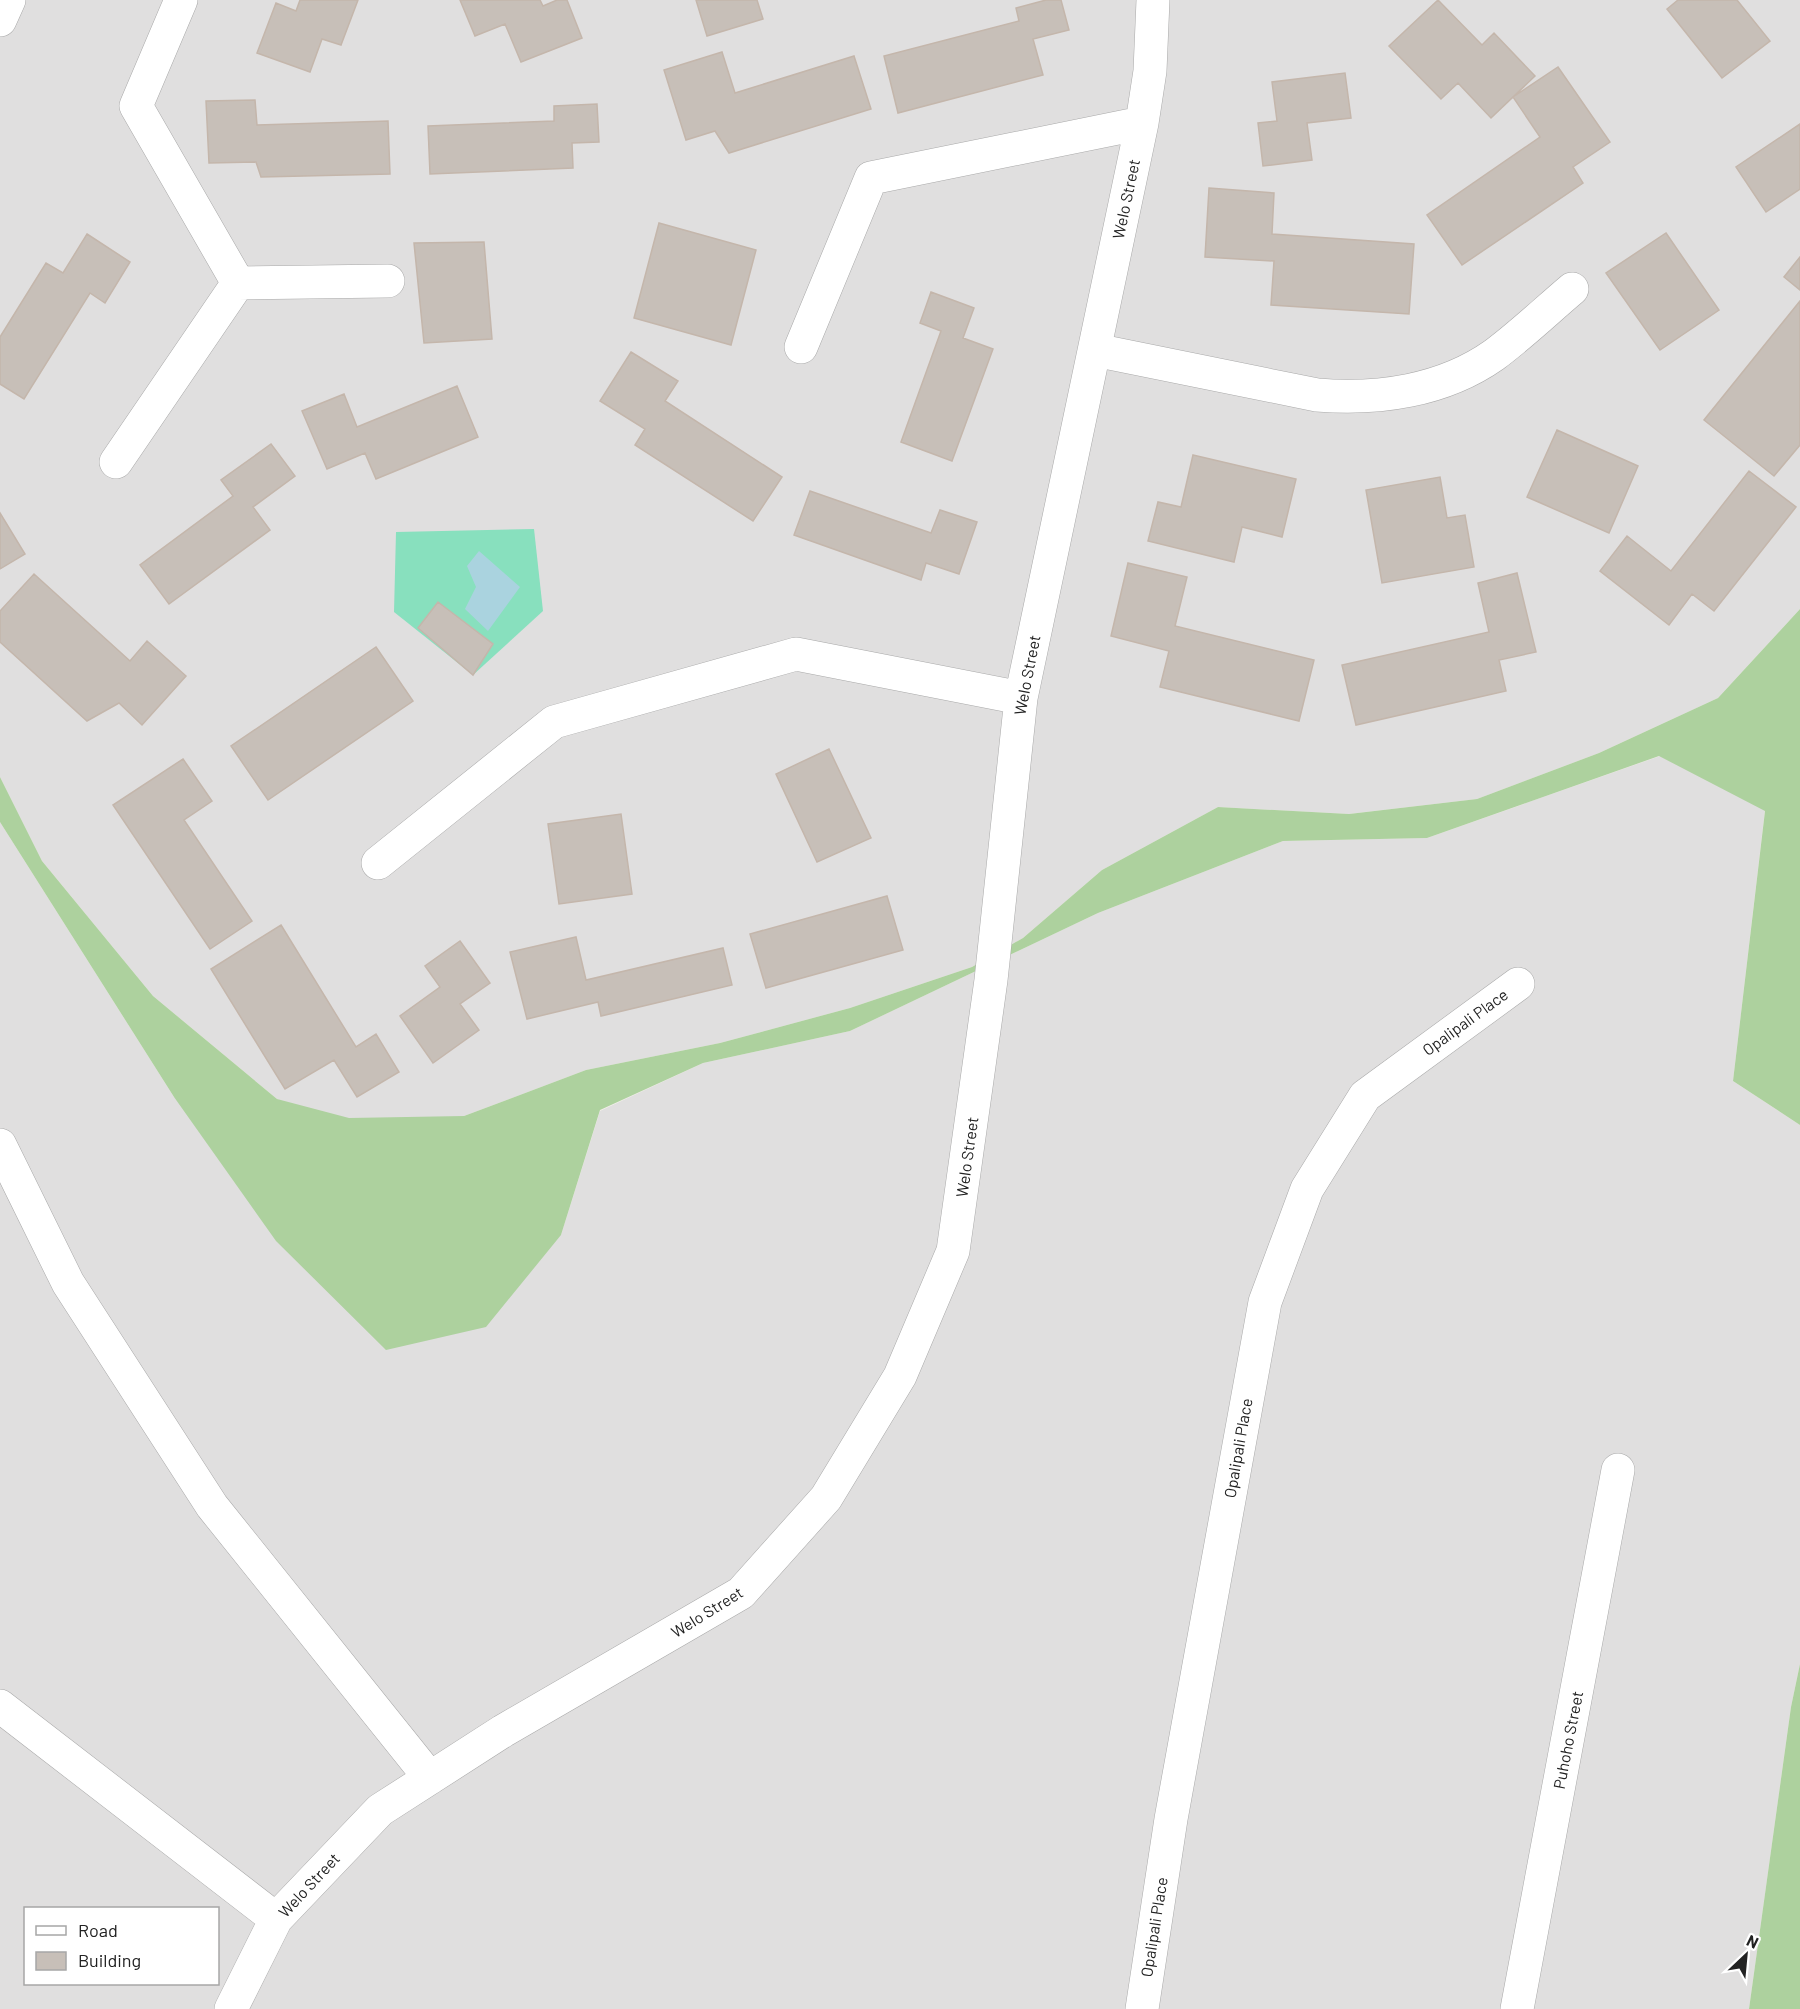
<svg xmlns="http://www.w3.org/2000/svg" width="1800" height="2009" font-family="Barlow,sans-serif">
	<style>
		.residential { fill: #e0dfdf; fill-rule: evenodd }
		.forest { fill: #add19e }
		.pitch { fill: #88e0be }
		.water { fill: #aad3df }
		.building { fill: #c7bfb8; stroke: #c4b6ab; stroke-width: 1.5 }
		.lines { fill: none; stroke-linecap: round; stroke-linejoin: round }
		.minor-casing { stroke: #a9a9a9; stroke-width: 34 }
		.minor { stroke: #fff; stroke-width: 33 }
		.labels { text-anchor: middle; stroke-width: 6; stroke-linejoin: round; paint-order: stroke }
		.street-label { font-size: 16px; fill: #222; stroke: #fff }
	</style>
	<rect width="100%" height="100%" fill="#f2efe9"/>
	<path class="residential" d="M0,0H1800V609L1718,698L1599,753L1477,799L1349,814L1218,807L1102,870L1023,938L972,967L850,1008L720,1043L586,1070L464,1116L367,1138L277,1099L153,996L42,861L0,777Z
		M1660,756L1765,810L1733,1081L1800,1125V1664L1791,1707L1749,2009H0V822L174,1097L561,1235L600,1111L703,1063L850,1031L1098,913L1283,841L1427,838ZM26,1908H218V1984H26Z"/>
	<path class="forest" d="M1800,609V1125L1733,1081L1765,811L1659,756L1427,838L1283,841L1098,913L850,1031L703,1063L600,1110L561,1235L486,1327L386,1350L276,1241L174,1097L0,822V777L42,861L153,996L277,1099L349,1118L464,1116L586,1070L720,1043L850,1008L972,967L1023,938L1102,870L1218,807L1349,814L1477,799L1599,753L1718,698Z
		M1800,1664V2009H1749L1791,1707Z"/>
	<path class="pitch" d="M534,529L543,611L473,675L394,612L396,532Z"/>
	<path class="water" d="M479,551L520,587L488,631L465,609L476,587L467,566Z"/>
	<path class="building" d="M300,0H358L341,45L322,39L310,72L257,53L276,3L296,11Z
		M460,0H540L543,6L557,0H567L582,38L521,62L505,24L475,36Z
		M696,0H757L763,19L707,36Z
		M1046,0H1061L1069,30L1033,39L1043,75L898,113L884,56L1019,21L1016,8Z
		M1438,0L1482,45L1494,33L1535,76L1491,118L1458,83L1441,99L1389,46Z
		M1678,0H1737L1770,41L1722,78L1667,9Z
		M722,52L735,93L854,56L871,109L729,153L715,131L686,140L664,70Z
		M1558,67L1610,142L1573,167L1583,183L1462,265L1427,215L1540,137L1513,97Z
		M1345,73L1351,118L1307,123L1312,160L1263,166L1258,123L1277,121L1272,82Z
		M255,100L257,125L388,121L390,174L261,177L256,162L209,163L206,101Z
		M597,104L599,142L572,143L573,168L430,174L428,126L554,121V106Z
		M1800,124V189L1766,212L1736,167Z
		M1209,188L1274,193L1272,234L1414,244L1409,314L1271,305L1274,261L1205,257Z
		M659,223L756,250L731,345L634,318Z
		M1666,233L1719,310L1660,350L1606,273Z
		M87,234L130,262L105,303L90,293L24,399L0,384V337L46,263L63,273Z
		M484,242L492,339L424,343L414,243Z
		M1800,257V290L1784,277Z
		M931,292L974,308L963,338L993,349L952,461L901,442L941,331L920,323Z
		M1800,301V445L1774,476L1704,420Z
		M631,352L678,381L665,401L782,477L753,521L635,445L645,429L600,401Z
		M457,386L478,437L376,479L365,453L327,469L302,411L344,394L357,427Z
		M1557,430L1638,466L1609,533L1527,497Z
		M271,444L295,476L253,507L270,530L169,604L140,565L233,496L221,480Z
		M1193,455L1296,479L1282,537L1242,527L1234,562L1148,541L1158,502L1181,507Z
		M1749,471L1796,507L1714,611L1692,594L1669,625L1600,571L1627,536L1671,571Z
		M1440,477L1447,518L1465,515L1474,567L1382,583L1366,490Z
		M810,491L931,533L940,510L977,522L959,574L926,563L921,580L794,535Z
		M0,513L25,554L0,569Z
		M1128,563L1187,577L1175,626L1314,660L1299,721L1160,687L1169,651L1111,636Z
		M1517,573L1536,652L1499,660L1506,691L1356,725L1342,665L1489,632L1478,583Z
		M34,574L130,661L147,641L186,676L142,725L119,703L87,721L0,642V611Z
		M438,602L493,644L473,675L418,628Z
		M376,647L413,701L268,800L231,746Z
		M829,749L871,838L817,862L776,774Z
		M183,759L212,801L184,820L252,921L210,949L113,805Z
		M621,814L632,894L559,904L548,824Z
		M887,896L903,950L766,988L750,934Z
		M281,925L356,1047L376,1034L399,1072L357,1097L334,1060L285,1089L211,969Z
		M576,937L586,980L723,948L732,985L601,1016L598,1002L527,1019L510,952Z
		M460,941L490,983L460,1004L479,1030L433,1063L400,1016L440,987L425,966Z"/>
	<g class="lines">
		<defs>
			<path id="minor" d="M181,0L136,106L238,283L388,281
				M0,20L9,0
				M801,347L871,178L1142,123
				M1095,350L1317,395C1378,400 1443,391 1494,355C1521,335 1546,311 1572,289
				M116,462L238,283
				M378,863L554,722L796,654L1021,698
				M0,1145L68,1283L212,1506L430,1778
				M0,1706L276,1919
				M231,2009L276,1919L380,1810L503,1731L741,1593L826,1498L900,1376L953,1251L991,980L1021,698L1142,123L1150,71L1153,0
				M1142,2009L1171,1819L1265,1302L1307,1189L1365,1096L1518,984
				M1517,2009L1618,1470"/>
		</defs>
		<use href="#minor" class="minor-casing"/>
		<use href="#minor" class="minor"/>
	</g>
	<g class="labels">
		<g class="street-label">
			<text transform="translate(1126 199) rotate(-78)" y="6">Welo Street</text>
			<text transform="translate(1027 675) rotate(-79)" y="6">Welo Street</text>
			<text transform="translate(1465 1022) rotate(-36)" y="6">Opalipali Place</text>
			<text transform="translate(967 1157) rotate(-82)" y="6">Welo Street</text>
			<text transform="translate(1238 1448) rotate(-80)" y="6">Opalipali Place</text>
			<text transform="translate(707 1612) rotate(-32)" y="6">Welo Street</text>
			<text transform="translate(1568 1740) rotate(-79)" y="6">Puhoho Street</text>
			<text transform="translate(309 1885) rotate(-47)" y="6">Welo Street</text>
			<text transform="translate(1154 1927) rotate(-81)" y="6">Opalipali Place</text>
		</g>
	</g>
	<rect x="24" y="1907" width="195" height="78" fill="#ffffff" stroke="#a7a7a7" stroke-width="1.5"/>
	<rect x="36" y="1926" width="30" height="9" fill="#ffffff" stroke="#a7a7a7" stroke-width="1.5"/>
	<text x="78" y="1937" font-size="18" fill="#222222">Road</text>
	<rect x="36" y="1952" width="30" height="18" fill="#c7bfb8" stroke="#a7a7a7" stroke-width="1.5"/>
	<text x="78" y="1967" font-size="18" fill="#222222">Building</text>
	<g transform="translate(1746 1955) rotate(26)" stroke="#ffffff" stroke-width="4.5" paint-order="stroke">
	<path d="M0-4.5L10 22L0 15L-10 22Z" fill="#222222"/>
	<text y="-9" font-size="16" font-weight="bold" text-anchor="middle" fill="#222222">N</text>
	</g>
</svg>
